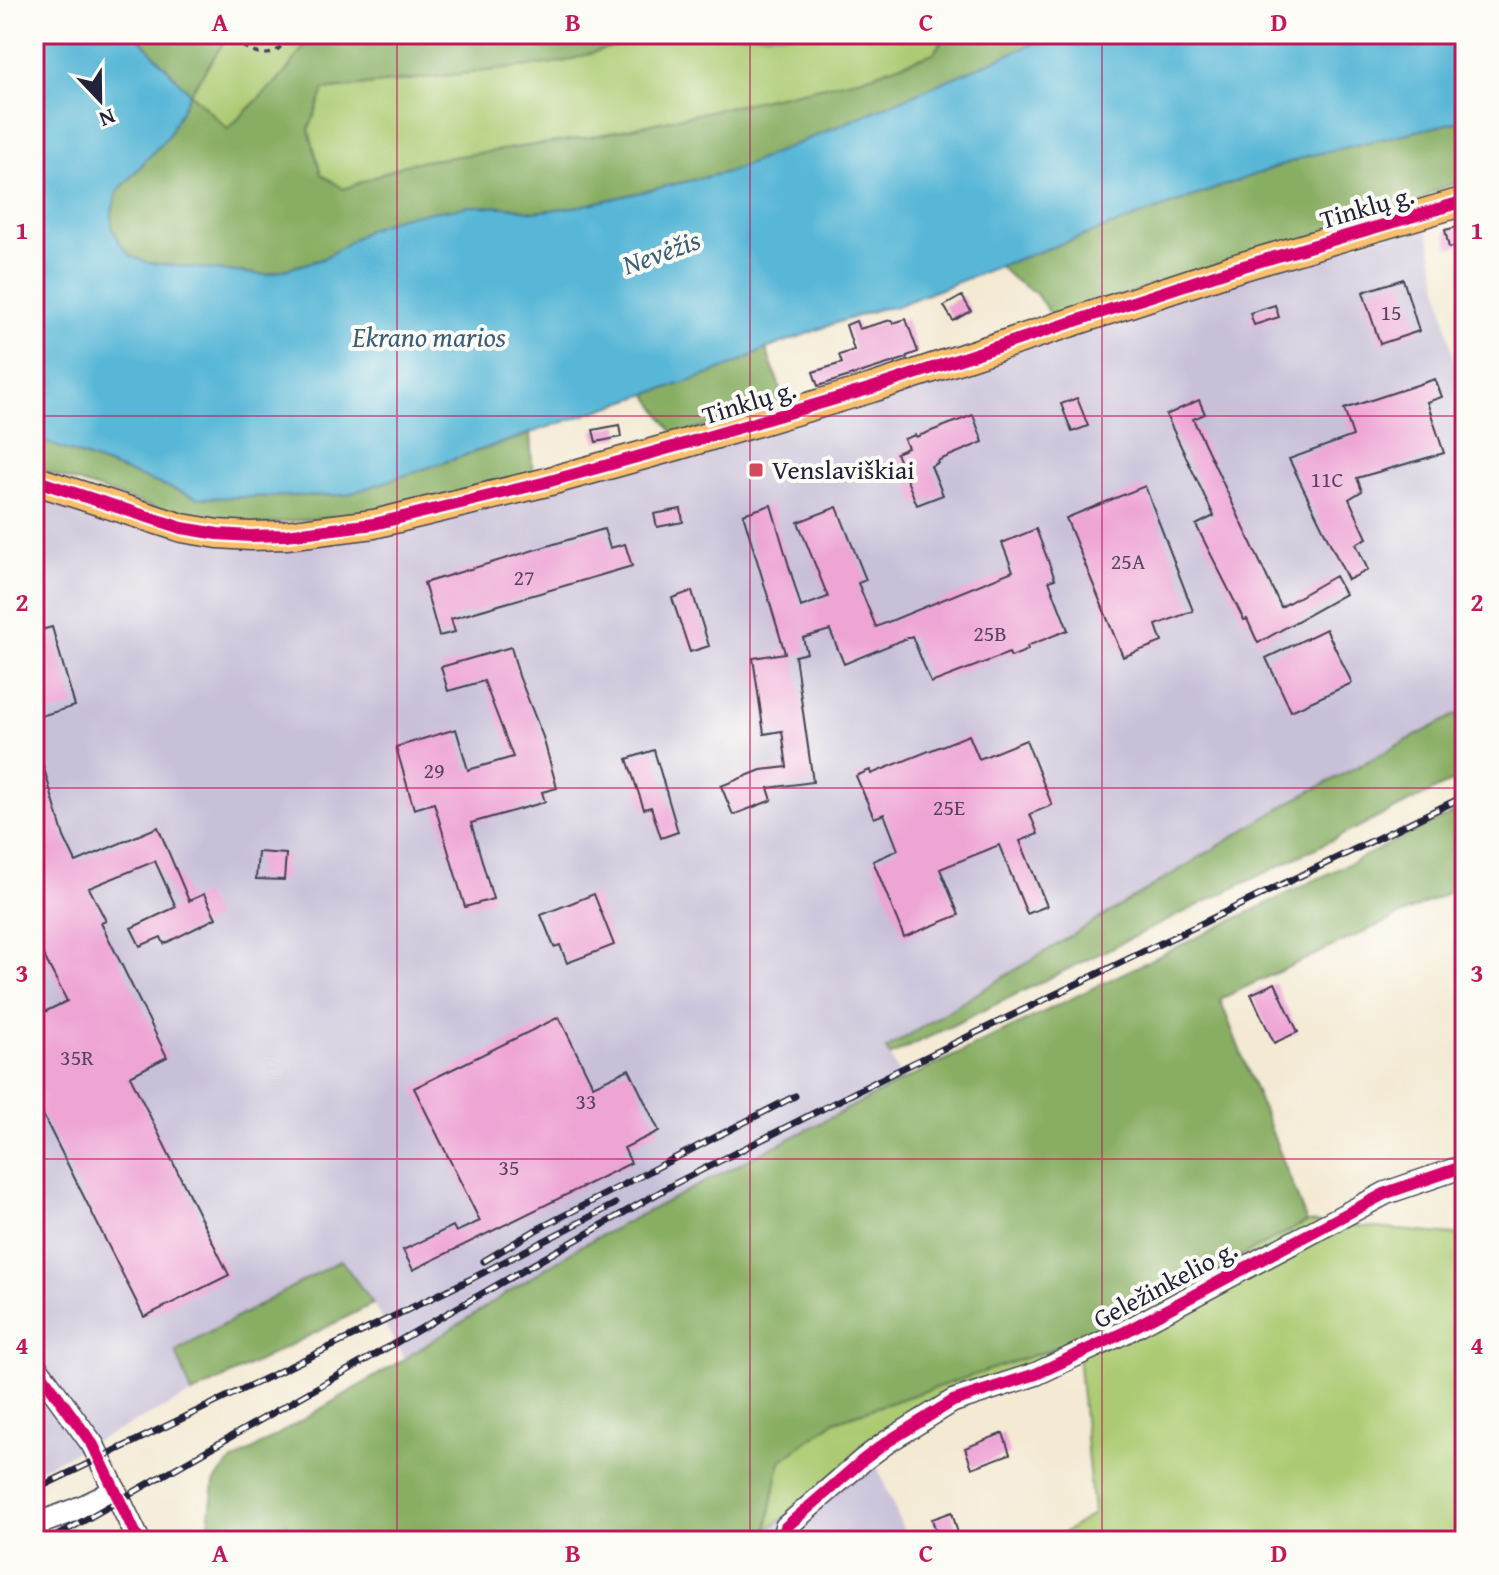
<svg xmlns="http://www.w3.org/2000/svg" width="1499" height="1575" font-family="'Gentium Book Plus',serif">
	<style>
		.industrial { fill: #c8bfd8 }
		.green { fill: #abca71; stroke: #667656; stroke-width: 2 }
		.forest { fill: #88ae63; stroke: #55684f; stroke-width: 2 }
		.water { fill: #59b7d7; stroke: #3e6c89; stroke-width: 2 }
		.building { fill: #eea4d5 }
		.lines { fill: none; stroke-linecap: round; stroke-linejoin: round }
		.minor-casing { stroke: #424052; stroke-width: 25 }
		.major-casing { stroke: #424052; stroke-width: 31 }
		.path { stroke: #424052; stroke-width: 3; stroke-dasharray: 6 6; stroke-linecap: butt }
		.minor { stroke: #fff; stroke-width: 22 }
		.major { stroke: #f8bf6c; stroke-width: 28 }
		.rail-casing { stroke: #22223b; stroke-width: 7 }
		.rail { stroke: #fdfcf7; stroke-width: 4; stroke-dasharray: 12; stroke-linecap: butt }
		.cycleway-casing { stroke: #fdfcf7; stroke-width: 17 }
		.cycleway { stroke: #d6006c; stroke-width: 12 }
		.grid { fill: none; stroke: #c2185b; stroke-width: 2; stroke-opacity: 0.55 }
		.poi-dot { fill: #d1495b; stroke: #fdfcf7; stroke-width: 3 }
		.labels { text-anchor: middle; stroke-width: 8; stroke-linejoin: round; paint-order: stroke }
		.number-label { font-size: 22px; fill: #554262 }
		.street-label { font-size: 26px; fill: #22223b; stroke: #fdfcf7 }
		.poi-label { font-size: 26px; fill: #22223b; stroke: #fdfcf7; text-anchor: start }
		.water-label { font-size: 28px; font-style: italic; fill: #385e79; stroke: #fdfcf7 }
		.neatline { fill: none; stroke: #c2185b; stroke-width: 3 }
		.grid-label { font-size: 26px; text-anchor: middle; font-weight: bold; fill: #c2185b }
	</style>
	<rect width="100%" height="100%" fill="#fdfcf7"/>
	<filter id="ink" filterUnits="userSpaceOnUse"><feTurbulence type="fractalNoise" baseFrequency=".0125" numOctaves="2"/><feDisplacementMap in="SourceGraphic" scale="16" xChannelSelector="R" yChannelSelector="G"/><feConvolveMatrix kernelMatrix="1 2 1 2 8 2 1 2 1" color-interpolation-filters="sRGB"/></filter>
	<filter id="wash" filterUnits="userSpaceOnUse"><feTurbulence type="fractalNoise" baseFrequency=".006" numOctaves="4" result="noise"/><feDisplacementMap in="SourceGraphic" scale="32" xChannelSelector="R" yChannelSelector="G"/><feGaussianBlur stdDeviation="1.8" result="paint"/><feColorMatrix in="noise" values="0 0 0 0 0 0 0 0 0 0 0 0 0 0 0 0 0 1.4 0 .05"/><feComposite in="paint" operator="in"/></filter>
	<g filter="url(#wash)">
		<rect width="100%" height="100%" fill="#f4ead4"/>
		<path class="industrial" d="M1426,223L1463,405H1465V724L1457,715L887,1049L902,1081L580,1246L404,1359L373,1304L341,1260L176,1351L192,1394L34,1472V488L356,535Z
			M869,1447L908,1541H745L788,1516Z"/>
		<path class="green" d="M229,34H313L285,73L228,129L190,93Z
			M651,34H943L944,36L934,53L862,78L591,137L410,163L344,189L321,174L309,130L323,90L563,62Z
			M1307,1222L1465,1236V1541H1051L1093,1514L1078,1355L986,1390L767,1529L780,1461L835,1421L1067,1344Z
			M287,1522L296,1541H250Z"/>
		<path class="forest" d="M135,34H229L190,93L228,129L285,73L313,34H651L563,62L324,90L309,130L321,174L344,189L410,163L591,137L862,78L934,53L944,37L943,34H1057L732,171L581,206L534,212L508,207L470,206L342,247L322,259L266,275L148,263L131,256L119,242L112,227V211L118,191L168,136L189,93Z
			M1465,120V180L1434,191L1417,204L1053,317L1035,293L1013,279L999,266L1307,156Z
			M766,349L785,401L675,436L647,394C689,382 728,368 766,349Z
			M530,434L533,476L376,513L252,525L184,517L34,468V438L198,498L346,495Z
			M1457,714L1465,724V775L890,1056L886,1049L1292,801Z
			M1465,807V885L1220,999L1307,1222L1067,1344L835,1421L780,1461L767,1529L745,1541H296L287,1522L250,1541H211L208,1532L214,1483L227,1465L404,1359L580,1246L902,1081Z
			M341,1260L373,1304L192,1394L176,1351Z"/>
		<path class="water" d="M34,34H135L190,93L168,136L118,191L112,211V227L119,242L131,256L148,263L266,275L322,259L342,247L367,230L400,217L470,206L508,207L534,212L581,206L732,171L1057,34H1465V120L1307,156L999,266L894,307L879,309L836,323L766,349L733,365L691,381L647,394L346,495L198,498L34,438Z"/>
		<g id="blocks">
			<path class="building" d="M1465,225V244L1449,248L1445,230Z
				M1403,279L1419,331L1380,344L1363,292Z
				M962,296L971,311L953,321L944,306Z
				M1275,305L1279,317L1254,325L1250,313Z
				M906,319L918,352L907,356V358L818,386L813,372L842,363L839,355L854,350L846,325L856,321L859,329L891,320L893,323Z
				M1435,379L1442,397L1427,402L1444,453L1357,478L1362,491L1349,499L1367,538L1356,544L1368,570L1348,580L1289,459L1353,436L1344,409Z
				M1077,398L1088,426L1072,432L1061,404Z
				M1199,400L1205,414L1193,419L1281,607L1335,576L1345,594L1258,643L1247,619L1244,620L1196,525L1214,516L1166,415Z
				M973,415L983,442L937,461L938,463L931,466L943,495L917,505L896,453L908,448L904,439L915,435L916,437Z
				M619,425L621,437L596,442L593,430Z
				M1145,486L1193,611L1156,625L1162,642L1123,657L1066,518Z
				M771,505L801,607L828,597L798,522L837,507L866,580L858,583L876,627L1013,571L1002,543L1036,529L1055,579L1049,581L1068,630L1027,646L1028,650L1011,657L1009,653L931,683L912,636L844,664L830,630L803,638L807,653L795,656L813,782L768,788L772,800L733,815L721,786L761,770L787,767L782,731L764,734L753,658L785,653L743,514Z
				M681,509L683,522L657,527L654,514Z
				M604,529L610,548L625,544L632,566L451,619L455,632L439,636L424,583Z
				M692,591L709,646L690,652L672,598Z
				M52,627L75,706L34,718V632Z
				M1326,629L1352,683L1291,711L1266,658Z
				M511,647L519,676L543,737L557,788L542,792L545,802L471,823L493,899L465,907L434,803L414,809L396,747L456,729L468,770L513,757L484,681L448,691L441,667Z
				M969,735L979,759L1026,740L1052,805L1030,814L1038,834L1020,841L1047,906L1027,914L999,845L940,869L959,915L904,937L873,861L898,850L884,814L874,818L856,776L870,770L871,774Z
				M37,745L64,837L76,862L158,827L189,901L204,894L216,918L164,944L161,937L140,946L131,928L176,907L155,861L89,888L106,921L101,923L167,1057L130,1076L229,1275L144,1317L34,1097V1017L67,1001L43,954L34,959V746Z
				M654,750L678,832L661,838L651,807L644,809L627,759Z
				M258,852L286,854L284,880L256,879Z
				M594,894L614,945L567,963L560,945L554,947L541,915Z
				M1275,983L1298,1032L1274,1043L1251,994Z
				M559,1017L593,1086L629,1069L659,1131L624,1148L631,1163L413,1270L403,1250L453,1226L456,1232L480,1221L414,1088Z
				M1003,1433L1010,1454L972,1468L965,1448Z
				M952,1512L960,1541H939L932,1519Z"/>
		</g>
	</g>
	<g filter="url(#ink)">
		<use href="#blocks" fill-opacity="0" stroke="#424052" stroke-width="2"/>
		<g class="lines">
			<defs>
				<path id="minor" d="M34,1364L93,1445L139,1541
					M34,1525C62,1515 89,1506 115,1490
					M782,1541L786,1527L863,1460L887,1442L953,1401L1036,1374L1123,1333L1386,1193L1465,1166"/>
				<path id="major" d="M34,480L182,528L218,534L250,536L286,535L374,524L543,483L680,445L872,388L1230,270L1465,201"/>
			</defs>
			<use href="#minor" class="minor-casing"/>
			<use href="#major" class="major-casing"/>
			<path class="path" d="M222,34C245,48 274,71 288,34"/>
			<use href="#minor" class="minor"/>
			<use href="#major" class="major"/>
			<defs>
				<path id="rail" d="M484,1261L536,1230L795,1096
					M34,1490L471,1279L615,1204
					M48,1541L676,1183L899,1070L1465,796"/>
			</defs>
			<use href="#rail" class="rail-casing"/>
			<use href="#rail" class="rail"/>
			<defs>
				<path id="cycleway" d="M34,480L182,528L218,534L250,536L286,535L374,524L543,483L680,445L872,388L1230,270L1465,201
					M34,1364L93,1445L139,1541
					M782,1541L786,1527L863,1460L887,1442L953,1401L1036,1374L1123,1333L1386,1193L1465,1166"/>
			</defs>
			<use href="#cycleway" class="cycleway-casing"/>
			<use href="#cycleway" class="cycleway"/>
		</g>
	</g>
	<path class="grid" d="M397,34V1541M750,34V1541M1102,34V1541M34,416H1465M34,788H1465M34,1159H1465"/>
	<rect class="poi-dot" x="748" y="462" width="16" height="16" rx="4"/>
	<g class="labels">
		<g class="number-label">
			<text x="1391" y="320">15</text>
			<text x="1327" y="487">11C</text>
			<text x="1128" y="569">25A</text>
			<text x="524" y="585">27</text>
			<text x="990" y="641">25B</text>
			<text x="434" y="778">29</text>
			<text x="949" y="815">25E</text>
			<text x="77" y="1065">35R</text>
			<text x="586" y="1109">33</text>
			<text x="509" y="1175">35</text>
		</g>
		<g class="street-label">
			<text transform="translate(1367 207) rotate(-16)" y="9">Tinklų g.</text>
			<text transform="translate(749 402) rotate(-17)" y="9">Tinklų g.</text>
			<text transform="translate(1165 1284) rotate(-28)" y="9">Geležinkelio g.</text>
		</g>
		<g class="poi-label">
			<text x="772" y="479">Venslaviškiai</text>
		</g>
		<g class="water-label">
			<text transform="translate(661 252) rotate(-20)" y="10">Nevėžis</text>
			<text x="429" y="347">Ekrano marios</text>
		</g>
	</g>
	<rect width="1499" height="1575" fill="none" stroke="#fdfcf7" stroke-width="88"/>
	<g transform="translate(100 100) rotate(158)" stroke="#fdfcf7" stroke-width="6" paint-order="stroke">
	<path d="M0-6L14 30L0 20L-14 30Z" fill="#22223b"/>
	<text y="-12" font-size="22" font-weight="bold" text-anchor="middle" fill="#22223b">N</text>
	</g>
	<rect x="44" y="44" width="1411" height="1487" class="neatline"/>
	<g class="grid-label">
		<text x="220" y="31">A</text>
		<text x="573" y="31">B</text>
		<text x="926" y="31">C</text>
		<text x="1279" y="31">D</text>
		<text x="22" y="239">1</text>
		<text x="1477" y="239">1</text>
		<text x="22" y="611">2</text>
		<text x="1477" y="611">2</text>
		<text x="22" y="982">3</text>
		<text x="1477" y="982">3</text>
		<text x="22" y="1354">4</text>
		<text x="1477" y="1354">4</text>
		<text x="220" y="1562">A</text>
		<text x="573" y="1562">B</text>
		<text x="926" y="1562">C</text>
		<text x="1279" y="1562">D</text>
	</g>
</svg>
